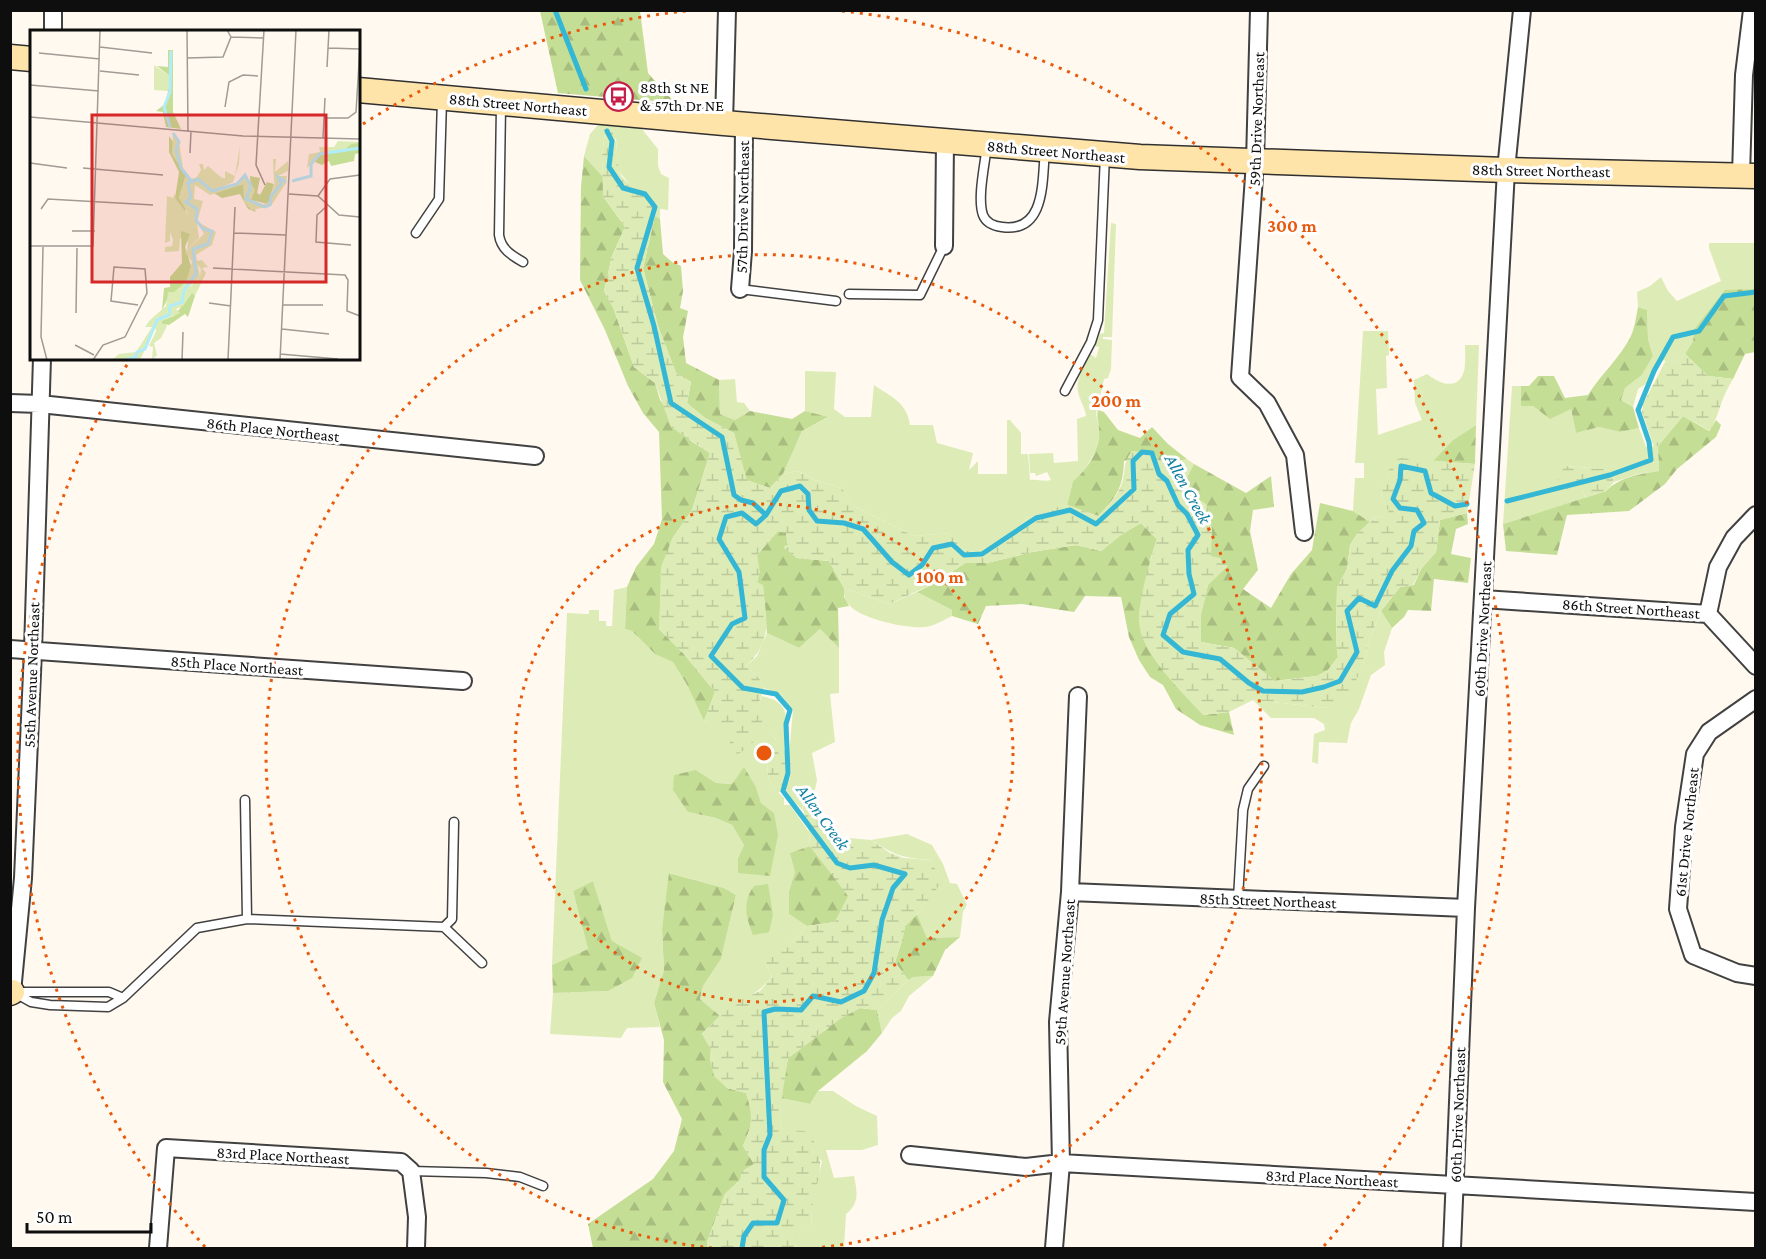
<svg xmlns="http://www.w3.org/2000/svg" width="1766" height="1259" font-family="'Crimson Pro',serif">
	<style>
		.grass { fill: #ddecb6; fill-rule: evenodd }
		.forest { fill: url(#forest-firs) }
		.wetland { fill: url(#wetland-marsh) }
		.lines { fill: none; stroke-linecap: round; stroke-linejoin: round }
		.stream { stroke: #34b6d5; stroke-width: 5 }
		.lane-casing { stroke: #414141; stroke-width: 11 }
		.street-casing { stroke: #414141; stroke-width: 20 }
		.secondary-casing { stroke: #303030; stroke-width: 27 }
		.lane { stroke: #fff; stroke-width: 8 }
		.street { stroke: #fff; stroke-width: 16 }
		.secondary { stroke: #ffe4aa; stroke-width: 24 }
		.ring { fill: none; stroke: #e8590c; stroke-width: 3; stroke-dasharray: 3 6 }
		.labels { text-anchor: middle; stroke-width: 6; stroke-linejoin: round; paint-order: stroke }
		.poi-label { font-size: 16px; fill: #0e0e0e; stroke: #fff; text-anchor: start }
		.street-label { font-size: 16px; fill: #0e0e0e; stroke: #fff }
		.water-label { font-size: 18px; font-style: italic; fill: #107fa0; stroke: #fff }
		.inset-river { fill: none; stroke: #b1edf9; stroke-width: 3 }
		.inset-road { fill: none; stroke: #9f9b95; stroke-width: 1.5 }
		.view { fill: #d62828; fill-opacity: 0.15; stroke: #d62828; stroke-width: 3 }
		.inset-edge { fill: none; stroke: #0e0e0e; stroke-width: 3 }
		.centre { fill: #e8590c; stroke: #fff; stroke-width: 3 }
		.ring-label { font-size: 18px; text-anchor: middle; font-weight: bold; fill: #e8590c; stroke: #fff; stroke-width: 6; stroke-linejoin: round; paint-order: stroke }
	</style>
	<defs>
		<pattern id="forest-firs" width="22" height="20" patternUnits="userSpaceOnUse" patternTransform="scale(1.5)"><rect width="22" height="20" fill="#c5de95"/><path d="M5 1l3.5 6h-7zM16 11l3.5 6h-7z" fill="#a8bd7f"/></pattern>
		<pattern id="wetland-marsh" width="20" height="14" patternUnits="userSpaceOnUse" patternTransform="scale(1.5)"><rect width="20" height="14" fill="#ddecb6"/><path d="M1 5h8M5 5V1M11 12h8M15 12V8" fill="none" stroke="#bcc99b"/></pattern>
	</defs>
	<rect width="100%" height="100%" fill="#fff9ef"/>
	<path class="grass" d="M598,125L641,128L658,149V166L661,174L669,178L668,210L660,209V219L655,216L657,207L631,186L618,170L616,139L605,132L602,157L603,177L584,156L590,134Z
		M1111,223L1116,224L1112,337H1103V339L1112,340L1111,369L1108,378L1104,379L1096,414L1100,432L1096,450L1082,475L1073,481L1067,505L1027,518L1015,530L990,546L976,552L963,550L949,533L914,536L852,505L842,488L815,480L798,471L783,474L802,431L827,418L805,411V371L836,372L834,409L845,417H871L874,385C891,397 907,402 910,425H933L937,443L973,453L969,470L978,461V474H1007V420H1010L1021,433V454H1028L1030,480C1037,479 1044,482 1051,480L1047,472L1036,476L1035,473H1030L1029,454L1053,453L1054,463L1078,461L1077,419L1086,416C1085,407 1080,401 1078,392C1075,380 1085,365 1090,354L1096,358L1099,347L1095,346L1100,334L1104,333Z
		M1709,243H1755V289L1725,291L1695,328L1693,341L1685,354L1676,362L1659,360L1646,384L1638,389L1633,407L1621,400L1625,388L1642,375L1653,356L1648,339L1647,310L1638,307L1637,292L1650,286L1661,277L1668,291L1677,301L1721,281L1709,248Z
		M1363,331H1388L1389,355L1386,356L1387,388L1376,389L1378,435L1422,420L1415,403L1414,380L1427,374C1438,383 1458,392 1464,371C1466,363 1465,353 1465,345H1479L1476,425L1453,440L1433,461L1392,462L1381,495L1393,520L1378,516L1370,522L1353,511L1355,478H1364V463H1355Z
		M735,379L737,402L744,403L750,411L735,420L720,414L719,380Z
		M1512,386H1521V405L1533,406L1549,418L1571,409L1576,433L1599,427L1620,432L1639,428L1646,447L1658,446L1659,471L1638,474L1614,482L1609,471L1604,469L1565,466L1583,489L1585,498L1503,524Z
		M1170,458L1178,461L1187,459L1194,464L1182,487L1163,468L1159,461Z
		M627,587L625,629L632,631L655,654L673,661L686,683L704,721L723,726L731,736L758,706L762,696C797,704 783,724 784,752L773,735C771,761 760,769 776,792H778L784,798V805H790L809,832L810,846L791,853L795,872L789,891V914L807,926L784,951L765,961L772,977C758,994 738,1003 720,1016L700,999L703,986L721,959L736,895L724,888L670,873L662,929L664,970L654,1003L660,1027L627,1028L621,1038L550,1034L553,993L608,991L612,941L593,881L573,891L588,949L552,965L567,613L589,614V610H599V621H606V626H612L614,590ZM744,768L756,787L761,803L774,813L738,858L744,845L732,825L716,818L688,812L696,770L716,783L732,784Z
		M844,588L889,604L917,592L952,610V616C944,620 934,626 925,627C907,629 861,619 849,605C844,600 844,594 844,588Z
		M1381,611L1392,628L1384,652L1385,665L1371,675L1359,709L1351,723L1347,743L1319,742L1318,764L1312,762L1314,734L1325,730L1324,724L1314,718H1271L1253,700L1327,708L1363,665L1369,641Z
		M820,629L839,648V693L830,694L835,742L812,753L817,780L811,807L802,805L803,810L794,802L786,790L791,773L789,755L793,710L780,694L764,688L759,678L746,666L757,656L767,633L799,648Z
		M907,834L932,845L943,864L950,883L957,884L967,905L963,912L960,937L927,938L917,914L922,909L932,860C904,858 895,856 871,840Z
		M933,976L909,996L901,1011L892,1018L882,1033L877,1010L908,980L913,977Z
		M818,1091H833L856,1106L877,1116L878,1145L862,1150H826L834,1178L854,1176C857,1191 860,1203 846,1214L844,1247L842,1248H795L796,1232L812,1225C810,1204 817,1183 822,1162L805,1131H783L779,1116L781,1098L810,1104Z"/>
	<path class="forest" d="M540,11H640L648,73L675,103L558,93Z
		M584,156L603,177V196L625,227L612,256L604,291L613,307L634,367L655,383L660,400L691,441L710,453L692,510L672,539L659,629L684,654L715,692L704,721L686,683L673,662L655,654L632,631L625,629L627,587L636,567L654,544L662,519L659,432L643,413L628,386L605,330L580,280L581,187Z
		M655,216L660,219L663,254L672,262L681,266L683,291L680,308L688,311L683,337L686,363L719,380L720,414L735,420L750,411L792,419L805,411L828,417L802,431L783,474L770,488L746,480L734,433L705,418L687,403L691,382L676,373L658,326L643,268Z
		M1755,289V352L1745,354L1733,379L1708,376L1685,354L1693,341L1695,328L1725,290Z
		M1638,307L1647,310L1648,339L1653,356L1642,375L1625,388L1621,400L1633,407L1639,428L1620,432L1599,427L1576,433L1571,409L1550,419L1533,406H1521V386H1529L1538,376H1554L1565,398L1588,395C1601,374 1620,358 1631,336C1635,327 1636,317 1638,307Z
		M1098,410L1104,412L1118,430L1140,438L1152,427L1168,444L1187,459L1178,461L1170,458L1159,461L1154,453L1124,461C1123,488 1116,498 1098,516L1067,505L1073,481C1087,471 1101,448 1099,429C1099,422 1096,417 1098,410Z
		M1683,416L1709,431L1716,420L1721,425L1716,437L1677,469L1665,484L1629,511L1567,515L1557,555L1506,551L1503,524L1606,491C1620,477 1639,474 1659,471L1658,446Z
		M1476,425L1475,464L1433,461L1453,440Z
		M1194,464L1246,493L1271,476L1274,507L1253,510L1250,531L1258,570L1243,589L1271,608L1291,574L1312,550L1320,503L1353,511L1370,522L1358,533L1350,545L1347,569L1337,588L1336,639L1338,657L1328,670L1317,676L1274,681L1234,648L1201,642V614L1208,585L1212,529L1182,487Z
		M1467,513L1468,524L1456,529L1451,554L1471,558L1468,583L1434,579L1431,611L1408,610L1404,617L1392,628L1381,611L1400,587L1414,585L1421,569L1436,552L1440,520Z
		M1141,523L1157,539L1150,560L1203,715L1229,712L1234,735L1200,725L1176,709L1163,685L1150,677L1139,660L1129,637L1121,597L1085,596L1074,612L1022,604L986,606L978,624L952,616V610L917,592L937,582L965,563H987L1032,552L1076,545L1101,551L1122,534Z
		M778,531L786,533L788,545L784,547L797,558L829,561L844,588V597L849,606L838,608L839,648L820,629L799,648L767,633L763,586L757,583L759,573L757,555Z
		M744,767L756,787L761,803L774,813L778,835L770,876L738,873V858L744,845L732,825L716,818L688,812L673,790L674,775L696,770L716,783L732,784Z
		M810,846L849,896L835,922L807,926L789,914V891L795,872L790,853Z
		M669,873L724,888L736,895L721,959L703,986L700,999L720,1016L702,1034L711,1049L710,1060L727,1088L746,1093C754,1116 753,1123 743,1146L754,1164L743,1171L740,1180L725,1194L707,1242L708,1248H593L588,1224L653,1179L674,1151L682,1119L663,1082L664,1040L654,1003L664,970L662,929Z
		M593,881L612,941L642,958L632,978L608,991L553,993L552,965L588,949L573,891Z
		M768,884L773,915L769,932L753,935C746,917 742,902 754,886Z
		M917,914L927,938L960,937L945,950L933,976L913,977L908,980L895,962L902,941L905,926Z
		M860,1008L877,1010L882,1033L867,1051L818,1091L810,1104L781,1098L788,1058L841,1018Z"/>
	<path class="wetland" d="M612,130C625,159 604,180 648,190L657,207L643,268L658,326L676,373L691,382L687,403L705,418L734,433L747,480L770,488L783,474L798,471L815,480L842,488L852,505L914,536L949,533L963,550L976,552L990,546L1015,530L1027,518L1053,508L1067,505L1098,516C1108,506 1120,494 1123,479C1126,466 1123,463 1132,451L1154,453C1168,476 1186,490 1207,505L1212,529L1211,556L1220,558L1228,566L1208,585L1201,614V642L1234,648L1275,681L1317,676L1328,670L1338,657L1336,639L1337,588L1347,569L1350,545L1357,533L1378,516L1392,519L1381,495L1392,461L1401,458L1475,464L1467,513L1440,520L1436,552L1421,569L1413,585L1400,587L1381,611L1369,641L1363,665L1352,689L1327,708L1253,700L1229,712L1203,715C1183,693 1138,651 1139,620C1139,598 1150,560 1157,539L1141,523L1122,534L1101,551L1076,545L1032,552L987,563H965L937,582L889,604L844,588L829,561L797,558L784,548L788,545L786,533L778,531L757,555L760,573L757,582L763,585C766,621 774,639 746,666L759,678L764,688L758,706L764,713C760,736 754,748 731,757C730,731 729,728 704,721L715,692L684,654L659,629L661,567L672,539L692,510L710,453L671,427L655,383L634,367L613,307L604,291L612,256L625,227L603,196L602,157L605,132Z
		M1685,354L1708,376L1733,379C1721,397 1720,413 1710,431L1683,416L1658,446L1654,447L1642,412L1643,404L1666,360L1676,362Z
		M1565,466L1604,469L1609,471L1614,482L1606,491L1585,498L1583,489H1563L1557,478Z
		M772,733C776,743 786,749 789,757C793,768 789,780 786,790L776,793C760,769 771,759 772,733Z
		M802,805L811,807L838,837L871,840L890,853L904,858L932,860L940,884L922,909L905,926L902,941L895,962L908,980L877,1010L860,1008L841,1018L788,1058L779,1116L783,1130L805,1131C837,1160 808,1190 812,1225L797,1232L795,1248H708L707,1242L725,1194L740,1180L742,1171L754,1164L743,1146C753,1124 753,1115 746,1093L727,1088L714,1076L710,1060L711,1049L702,1034L720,1016L739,1001L760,991L772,977L765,961L770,951H784L807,926L835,922L848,896L810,846L809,832Z"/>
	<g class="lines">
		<path class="stream" d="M555,10L586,89
			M607,131L612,141L609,167L623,188L645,194L655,207L637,268L654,326L671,403L722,437L734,495L741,500L753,503L766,515
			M1507,501L1610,475L1651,460L1649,442L1638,410L1654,371L1673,337L1699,331L1724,296L1756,292
			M742,1248L744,1236L753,1223H777L784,1200L764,1177V1150L770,1135L764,1012L775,1009L801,1010L813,996L841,1002L864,991L874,973L882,920L893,888L905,874L874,865L850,868L837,863L783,791L788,773L786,724L790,710L776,694L743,688L711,656L732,624L745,618L739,572L719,539L726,517L742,513L756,524L766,515L781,491L800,486L808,494L809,510L817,521L844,523L863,529L892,562L909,575L922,565L933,548L952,544L964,555L982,554L1036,518L1070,510L1096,524L1134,489L1133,461L1142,452L1152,453L1159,474L1167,481L1178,505L1187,514L1198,535L1188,550L1189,574L1194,594L1170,614L1163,635L1183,652L1220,659L1249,683L1263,691L1302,692L1324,687L1340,681L1357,652L1347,611L1359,598L1375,606L1392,571L1411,546L1414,531L1424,523L1417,510L1400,508L1393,499L1400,480L1401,466L1425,471L1431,493L1455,506L1467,504"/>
		<defs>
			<path id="lane" d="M501,106L499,235C501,249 511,255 523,262
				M987,145C985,164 977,198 983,215C986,223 994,226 1002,227C1046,233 1042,181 1045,150
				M416,233L439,199L442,100
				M740,289L836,301
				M849,294L920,295L944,246
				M1065,391L1091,342L1098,320L1105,155
				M245,800L247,919
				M1238,899L1243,810L1248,789L1264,766
				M444,927L452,919L454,822
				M15,992H109L123,998
				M15,993L31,1002L50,1005L108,1007L123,998L197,928L247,919L444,927L482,963
				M411,1171L486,1173L520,1177L543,1186"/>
			<path id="street" d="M1259,10L1255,162L1240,377L1267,403L1295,455L1304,532
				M53,32V10
				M724,123L727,10
				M1741,175L1744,75L1752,10
				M944,246L945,141
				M740,289L743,251L744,125
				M10,403L40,404L535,456
				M1483,599L1708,614L1756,666
				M1708,614L1718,567L1734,538L1756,515
				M10,649L463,681
				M1756,699L1709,732L1695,754L1684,827L1678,909L1693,955L1737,973L1756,976
				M1070,892L1466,908
				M12,992L23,878L33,650L42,358
				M910,1155L1026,1167L1061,1163L1756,1202
				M158,1248L166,1148L401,1162L411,1171L417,1217L416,1248
				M1054,1248L1061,1163L1058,1022L1070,892L1078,696
				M1452,1248L1466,908L1506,170L1522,10"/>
			<path id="secondary" d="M10,57L32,59
				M358,90L724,123L1140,157L1506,170L1756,176
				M10,993L12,992"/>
		</defs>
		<use href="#lane" class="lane-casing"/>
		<use href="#street" class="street-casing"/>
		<use href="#secondary" class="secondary-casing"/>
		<use href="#lane" class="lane"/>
		<use href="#street" class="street"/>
		<use href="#secondary" class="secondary"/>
	</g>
	<g class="ring">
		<circle cx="764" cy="753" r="249"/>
		<path d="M712 1248A498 498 0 1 1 816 1248"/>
		<path d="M205 1247A746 746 0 0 1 128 363M363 124A746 746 0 0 1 686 11M842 11A746 746 0 0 1 1323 1247"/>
	</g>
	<defs>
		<symbol id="bus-ring" viewBox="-11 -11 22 22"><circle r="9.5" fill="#fff" stroke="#c61e49" stroke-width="1.5"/><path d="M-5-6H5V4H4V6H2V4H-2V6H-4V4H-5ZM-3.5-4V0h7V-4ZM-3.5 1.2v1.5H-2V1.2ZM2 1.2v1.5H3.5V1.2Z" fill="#c61e49"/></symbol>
	</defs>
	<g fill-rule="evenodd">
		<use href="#bus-ring" x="602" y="80" width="33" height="33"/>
	</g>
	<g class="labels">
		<g class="poi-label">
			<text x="640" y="93">88th St NE<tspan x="640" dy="18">&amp; 57th Dr NE</tspan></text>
		</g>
		<g class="street-label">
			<text transform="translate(518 104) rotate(5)" y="6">88th Street Northeast</text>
			<text transform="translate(1256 119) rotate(-88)" y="6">59th Drive Northeast</text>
			<text transform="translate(1056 151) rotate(5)" y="6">88th Street Northeast</text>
			<text transform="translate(1541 170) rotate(1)" y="6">88th Street Northeast</text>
			<text transform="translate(742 207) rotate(-89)" y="6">57th Drive Northeast</text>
			<text transform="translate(273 429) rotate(6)" y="6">86th Place Northeast</text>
			<text transform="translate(1631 608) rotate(4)" y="6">86th Street Northeast</text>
			<text transform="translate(1482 629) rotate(-87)" y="6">60th Drive Northeast</text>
			<text transform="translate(237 665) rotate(4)" y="6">85th Place Northeast</text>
			<text transform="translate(31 675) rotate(-88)" y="6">55th Avenue Northeast</text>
			<text transform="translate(1686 832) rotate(-84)" y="6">61st Drive Northeast</text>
			<text transform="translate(1268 900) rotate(2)" y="6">85th Street Northeast</text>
			<text transform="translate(1064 972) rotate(-86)" y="6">59th Avenue Northeast</text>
			<text transform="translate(1457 1115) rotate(-88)" y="6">60th Drive Northeast</text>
			<text transform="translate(283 1155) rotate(3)" y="6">83rd Place Northeast</text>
			<text transform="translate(1332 1178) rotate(3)" y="6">83rd Place Northeast</text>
		</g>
		<g class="water-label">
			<text transform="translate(1188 489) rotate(61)" y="6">Allen Creek</text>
			<text transform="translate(823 817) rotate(54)" y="6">Allen Creek</text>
		</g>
	</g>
	<g transform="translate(30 30)">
		<rect width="330" height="330" fill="#fff9ef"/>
		<path d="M124,35L140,46L138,61L124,60ZM308,111L330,112V113L286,130L277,138L279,124L290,122L289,117H304ZM210,115L209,134L203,152L191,158L166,148L171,140L169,134H173L174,140L178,136L192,148H195V141L205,146ZM243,129H246L245,142L258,131V141L248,146L244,154ZM145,163V168L159,185L164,177L161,173L164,169L173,171L167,192L169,208L157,220L158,212L150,208L149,221L135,222V217L142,216L143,210L140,202V211L135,213L137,166L143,168ZM172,230L178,237L172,238L176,243L165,266L160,263V257L170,247L171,239L165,231ZM131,291L137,296L131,308L124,313L127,325L122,330L123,317L119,316Z" fill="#ddecb6"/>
		<path d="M138,20H143V82L151,99L136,97L133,82L126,81L135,74L138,61L140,46L127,36L138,37ZM139,106L145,115L142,123L156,145L149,168L157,177L155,181L145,168L149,142L139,122ZM330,113V123L325,124L324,131L301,136L299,131L292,135L285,132L291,123L312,122L321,114ZM220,146L230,148L227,163L230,165L237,152L244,154L238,174L221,170ZM213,154L226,182L218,179L210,164L192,168L184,163ZM151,201L160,204L155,217L162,239L155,254L139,266L132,280L134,258L140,257V247L152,233ZM162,263L165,266L158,287L155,284L139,295L133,294L131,291L144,286Z" fill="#c5de95"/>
		<path d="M143,102L149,112L153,138L161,149L168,147L191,158L208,153L215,145L225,160L221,170L231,175L239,172L247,146H257L256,153L241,176L221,180L214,171L213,154L180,165L165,155L163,181L159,185L149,168L156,145L142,124ZM168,192L186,202L182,215L166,225L170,247L160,256L162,263L153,276L146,279L150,283L131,291L127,302L125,298L110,330H82L89,324L106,322L122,297H115L119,291L136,276L138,262H144L156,252L162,232L155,222L174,204Z" fill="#ddecb6"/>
		<path class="inset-river" d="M140,97L134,77L140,62L141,21M143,103L149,112L146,120L151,138L163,153M262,151L281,146V134L290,124L330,118M94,330L106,327L107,322L115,319L127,290L139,285L140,276L152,272L154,260L166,244L163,219L178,214L182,201L173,199L166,190L167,179L156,172L161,167L158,153L168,149L182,161L207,154L215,145L221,156L216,169L235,177L240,175L241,166L251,154L248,147L256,152"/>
		<path class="inset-road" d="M157,0L158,101M234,0L226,135L235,155M201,7L234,8M70,17L122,23M298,18L330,19M9,23L70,29M157,28L193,27L201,7L197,0M297,37L299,0M70,41L109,45M0,55L69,61M195,77L199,52L213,45L228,46M0,87L213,106L330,109M294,88H318L326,82L330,17M293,108L295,68M160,123L161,101M0,133L37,138M53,138L133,145M259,164L288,166L309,185L330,187M288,166L300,149L330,145M297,176L287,185L286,212L321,215M11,179L18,169L123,175M42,201H65M204,203L256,205M0,216H63L70,0M13,217L11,307L17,330M183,238L315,245L318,250L317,281L330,286M179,273L201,276M253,275H293M46,283L47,218M252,299L299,304M45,315L64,325M250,324L308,329M63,330L73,315L95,307L117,263L115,239L84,237L81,271L108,275M152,330L153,302M198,330L205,177M250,330L266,0"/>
		<path class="view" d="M62,85H296V252H62Z"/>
		<rect width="330" height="330" class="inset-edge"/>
	</g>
	<circle cx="764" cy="753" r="9" class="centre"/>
	<g class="ring-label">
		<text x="1292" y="232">300 m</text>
		<text x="1116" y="407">200 m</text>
		<text x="940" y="583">100 m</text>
	</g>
	<rect width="1766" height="1259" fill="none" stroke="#0e0e0e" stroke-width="24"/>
	<path d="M27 1223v9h124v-9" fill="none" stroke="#0e0e0e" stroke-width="3"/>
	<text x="36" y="1223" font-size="18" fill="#0e0e0e" stroke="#ffffff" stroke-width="4.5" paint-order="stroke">50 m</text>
</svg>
